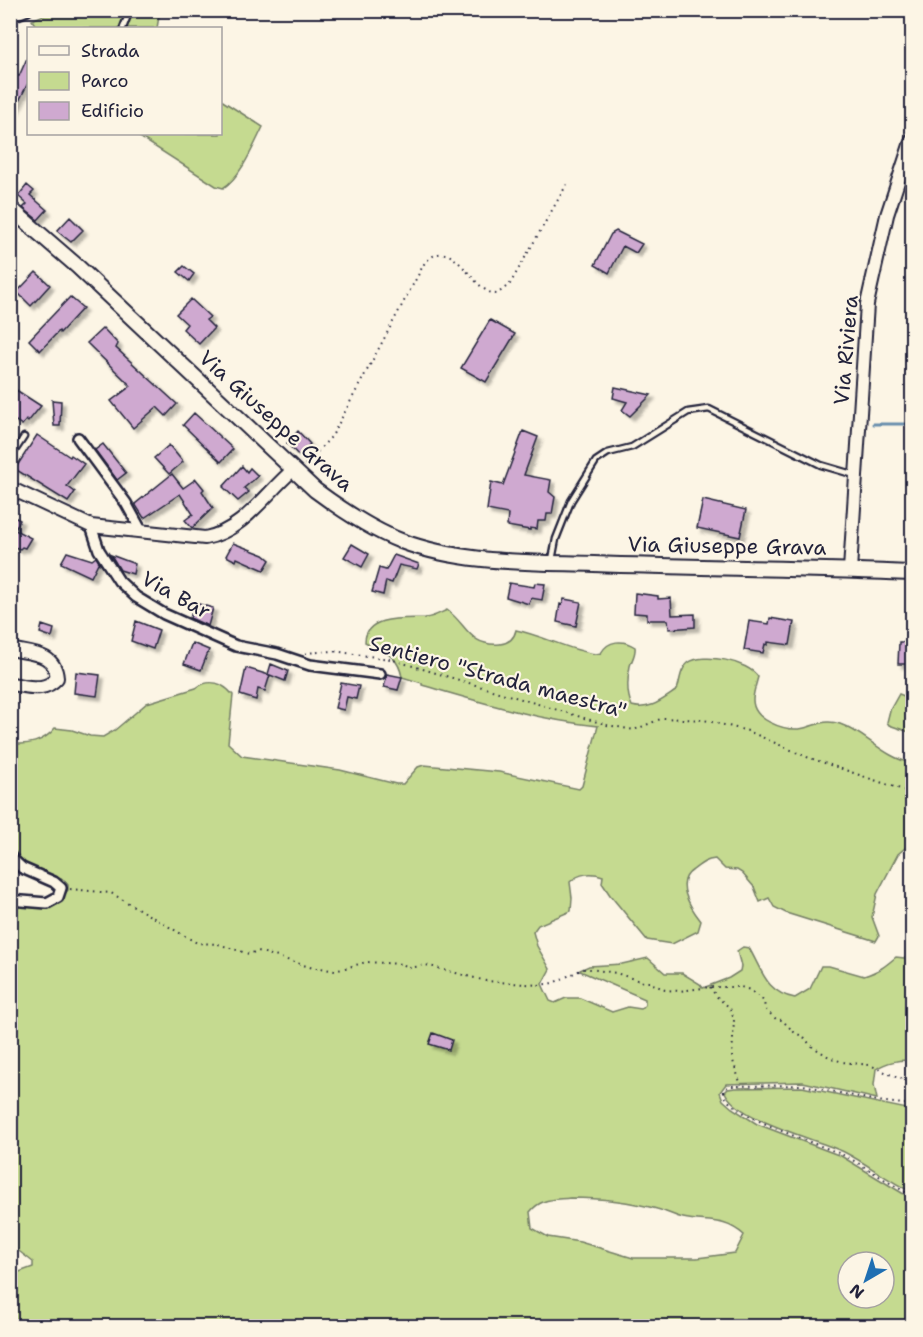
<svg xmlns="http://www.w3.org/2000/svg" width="923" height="1337" font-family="'Shantell Sans',sans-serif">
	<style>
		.green { fill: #c5da90; stroke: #747e66; stroke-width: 1.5; fill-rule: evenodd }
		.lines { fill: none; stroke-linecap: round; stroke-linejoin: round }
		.stream { stroke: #698fad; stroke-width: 3 }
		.building { fill: #cfa9d0; stroke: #22223b; stroke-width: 1.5; filter: url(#shadow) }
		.service-casing { stroke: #22223b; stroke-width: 9 }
		.minor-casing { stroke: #22223b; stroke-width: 14 }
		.tertiary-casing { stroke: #22223b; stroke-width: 16 }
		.secondary-casing { stroke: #22223b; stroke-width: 18 }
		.path { stroke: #22223b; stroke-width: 2; stroke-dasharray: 1.5 4.5; stroke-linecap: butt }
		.service { stroke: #fcf5e5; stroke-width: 4.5 }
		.minor { stroke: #fcf5e5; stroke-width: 9 }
		.tertiary { stroke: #fcf5e5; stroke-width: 12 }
		.secondary { stroke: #fcf5e5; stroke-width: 14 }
		.labels { text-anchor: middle; stroke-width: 4.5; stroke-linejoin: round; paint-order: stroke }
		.street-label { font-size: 21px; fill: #22223b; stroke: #fcf5e5 }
	</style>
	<defs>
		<filter id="shadow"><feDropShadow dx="4" dy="4" stdDeviation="1.5" flood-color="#0004"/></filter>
	</defs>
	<rect width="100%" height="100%" fill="#fcf5e5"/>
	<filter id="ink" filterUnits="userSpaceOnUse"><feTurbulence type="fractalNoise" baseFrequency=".0167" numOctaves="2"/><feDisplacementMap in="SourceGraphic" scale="12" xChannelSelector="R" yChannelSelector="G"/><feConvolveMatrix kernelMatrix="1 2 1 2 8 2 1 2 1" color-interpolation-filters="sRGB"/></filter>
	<g filter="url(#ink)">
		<path class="green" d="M122,10L123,12L131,10L160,11L157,28H37L32,20L53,11Z
			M221,100L263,127C254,145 241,177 223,188L216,186L135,134H220Z
			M447,610C467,624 469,647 500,644C509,643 514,639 516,630C544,636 568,650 596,654L601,653C608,640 623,639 635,647C636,654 632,659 630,666C627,680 626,693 632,706C650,711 663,699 677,690C680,682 680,669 688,663C703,652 748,661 758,677C756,684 753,693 753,700C753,720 783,730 799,729C815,727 822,718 840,724C866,733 884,758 912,763V829L909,836L911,843L898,854L877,894L872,917L879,936L876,941L786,913L774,907L769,898L760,902L754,887L742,873L737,870L725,869L715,859C705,860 701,864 693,870C674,882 690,907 701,921L698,931L672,944L647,940L610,895L602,883L603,876C592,872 579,873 570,882L572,898L571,911L538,925L533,932L537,946L550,969L542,984L550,1001L555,1003L566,998H580L612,1012L628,1007L641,1009L645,1005V999L580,971V970L589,966L622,964L648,958L665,973H682L700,984L703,988L729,978L740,971L741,966L737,951L743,947L749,948C762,970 766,993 795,998L810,989L821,966H829L864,976C879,971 883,968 896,957L912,959V1061C901,1059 886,1062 876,1069L874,1085L877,1099L803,1082L726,1084L720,1092L723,1100L732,1108L757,1124L841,1156L912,1199V1326H11V1275L33,1267V1262L11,1245V903C36,908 50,912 68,890V885L64,880L32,869L23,862L11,846V743C27,746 44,742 55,728L72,730L90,736L103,737L115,730L147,703L196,688C210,678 223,683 233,695L228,743L242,756L340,770L396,784H403L418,767L424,765L499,772L579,789L582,786L598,726C538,720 480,702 422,685V683L402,677C398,654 383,652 365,642C365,614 407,619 425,618C434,617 440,613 447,610ZM570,1198C599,1198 629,1201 657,1209C666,1211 674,1216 683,1218C707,1223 724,1217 744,1235L735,1253L697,1258H633L580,1242L548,1237L532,1228L530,1212C541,1198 553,1200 570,1198ZM848,1262H884V1298H848Z
			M899,694L912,699V733L889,725L887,722L890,710Z
			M802,1087L912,1110V1192C888,1181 868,1164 844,1152C816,1139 737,1120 725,1092L728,1089L735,1088Z"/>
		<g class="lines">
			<path class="stream" d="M873,424H912"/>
		</g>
		<path class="building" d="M28,56V83L10,119V77L14,79L16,75L19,76Z
			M27,185L34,191L30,195L47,210L38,220L23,208L27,204L18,196Z
			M70,217L83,230L71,242L57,231Z
			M616,231L642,244L636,253L623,246L609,273L595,265L611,234Z
			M184,266L194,274L189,281L178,272Z
			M36,272L50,285L31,306L17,292Z
			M70,297L83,308L60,333L59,331L40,351L29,340Z
			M191,299L210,317L206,320L214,328L199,344L183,329L187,324L176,314Z
			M490,320L515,334L486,382L461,368Z
			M103,328L118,344L116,348L177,404L166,416L157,407L133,428L111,401L131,386L87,343Z
			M10,386L41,406L28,422L26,420L22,425L10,417Z
			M615,387L651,395L630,416L622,410L627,402L613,398Z
			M52,400L61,401L60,426H54Z
			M194,413L233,449L221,462L183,425Z
			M298,431L310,444L299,456L287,443Z
			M523,431L538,437L524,475L551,480L549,492L555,497L552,514H547L546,521H538L537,529L530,528V530L507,526L508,514L487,510L491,482L503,485Z
			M37,435L70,457L71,455L84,464L67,486L75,492L68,502L15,469Z
			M103,444L126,473L117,480L95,450Z
			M169,445L183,462L169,474L154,458Z
			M242,466L247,472L250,468L258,476L244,488L249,492L238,501L223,487Z
			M172,474L183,488L196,479L204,489L202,491L213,508L192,528L185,520L193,514L180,494L144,518L135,504Z
			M703,500L746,510L740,537L697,528Z
			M10,515L20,520L15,530L31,538L25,548L22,547L20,549L11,546Z
			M233,543L264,555L270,560L264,570L237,558L236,561L226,556Z
			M352,544L369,554L362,567L344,557Z
			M67,552L92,560L96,557L100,564L98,563L91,577L61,563Z
			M111,555L135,564L133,574L120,570Z
			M394,555L419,564L417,569L399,565L392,583L386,581L383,595L372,592L379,568L386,570Z
			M509,583L534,587L535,583L545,584L542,600L531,598L529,604L506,597Z
			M635,593L658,596V599L671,598L672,615L695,614V627L669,629L668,620H647V614L634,613Z
			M564,599L581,602L576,626L557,622L560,604L562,605Z
			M195,603L213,608L208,626L190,618Z
			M770,618L794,622L790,645L768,642V645L765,644L763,653L744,650L749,621L769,624Z
			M136,621L159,630L153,649L131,641Z
			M42,625L54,629L52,637L40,633Z
			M899,642H912V664H898Z
			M192,643L209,650L201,670L184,664Z
			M271,664L288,671L285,681L270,675L265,691L258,689L256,700L240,695L246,668L269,675L268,674Z
			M76,672L100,675L97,696L74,693Z
			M387,674L402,677L398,690L384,687Z
			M341,683L359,686L356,699L347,697L344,710L335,708Z
			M433,1033L452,1040L449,1050L429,1044Z"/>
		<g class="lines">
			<defs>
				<path id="service" d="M123,28L130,10
					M10,458L24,437
					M552,560L556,539L571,501L596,461L608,453L632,447L688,412L709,409L821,465L855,475"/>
				<path id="minor" d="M10,17L27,10
					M78,438L126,503L142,532
					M91,526L99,550L119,581L136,597L164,614L236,646L277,654L310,665L380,674
					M10,857L22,868L54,882L61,888L58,897L47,903L10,900"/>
				<path id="tertiary" d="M10,488L91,526L205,538C243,531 265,494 293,470
					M850,570L867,304L887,215L912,139
					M10,649C31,654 55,652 57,678C44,693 28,686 10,684"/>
				<path id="secondary" d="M10,208L77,266L315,490C342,510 370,529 401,541C462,564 530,562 594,564C700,568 807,568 912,573"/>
			</defs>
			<use href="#service" class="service-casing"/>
			<use href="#minor" class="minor-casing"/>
			<use href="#tertiary" class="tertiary-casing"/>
			<use href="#secondary" class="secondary-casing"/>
			<path class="path" d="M305,465L332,436L424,264C454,229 471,294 497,294L510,284L567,184
				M305,653L333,651L390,659L607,725L634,730L663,718L704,720L748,731L807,757L912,793
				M70,889L111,893L197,943L218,944L249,954L258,951L313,968H321L335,971L366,962L402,964L410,968L426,965L486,981L538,985L553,983L583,969H590L616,973L643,982H649L665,990L680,991L710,987H741L750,990L764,1001L765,1009L776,1019L782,1020L794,1032L805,1038L810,1045L829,1057L842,1062L870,1065L898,1078L912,1079
				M710,987L716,996L730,1008L734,1020L732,1058L741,1085
				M911,1195C888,1183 867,1167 843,1155C826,1146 712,1112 725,1088L731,1086L803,1085L877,1101L912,1105"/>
			<use href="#service" class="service"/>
			<use href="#minor" class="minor"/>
			<use href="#tertiary" class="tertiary"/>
			<use href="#secondary" class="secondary"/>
		</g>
	</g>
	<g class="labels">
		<g class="street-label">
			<text transform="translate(846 350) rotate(-85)" y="7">Via Riviera</text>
			<text transform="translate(276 421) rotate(42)" y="7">Via Giuseppe Grava</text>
			<text transform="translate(727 546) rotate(1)" y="7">Via Giuseppe Grava</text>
			<text transform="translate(176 595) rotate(29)" y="7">Via Bar</text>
			<text transform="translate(498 677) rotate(15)" y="7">Sentiero "Strada maestra"</text>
		</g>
	</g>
	<rect width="923" height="1337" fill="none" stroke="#fcf5e5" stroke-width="36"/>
	<rect x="18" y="18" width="887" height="1301" fill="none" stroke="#22223b" stroke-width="2" filter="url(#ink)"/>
	<rect x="27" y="27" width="195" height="108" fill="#fcf5e5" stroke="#a5a1a1" stroke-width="1.5"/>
	<rect x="39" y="46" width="30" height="9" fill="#fcf5e5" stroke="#a5a1a1" stroke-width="1.5"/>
	<text x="81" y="57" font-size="18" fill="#22223b">Strada</text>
	<rect x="39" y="72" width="30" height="18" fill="#c5da90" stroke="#a5a1a1" stroke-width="1.5"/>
	<text x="81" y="87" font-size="18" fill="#22223b">Parco</text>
	<rect x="39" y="102" width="30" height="18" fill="#cfa9d0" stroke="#a5a1a1" stroke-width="1.5"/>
	<text x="81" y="117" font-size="18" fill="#22223b">Edificio</text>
	<g transform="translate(866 1280) rotate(219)"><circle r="28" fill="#fcf5e5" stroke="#a5a1a1" stroke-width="1.5"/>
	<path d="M0-4.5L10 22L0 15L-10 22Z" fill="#1f6fb2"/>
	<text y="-9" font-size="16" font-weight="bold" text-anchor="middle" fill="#22223b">N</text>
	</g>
</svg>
